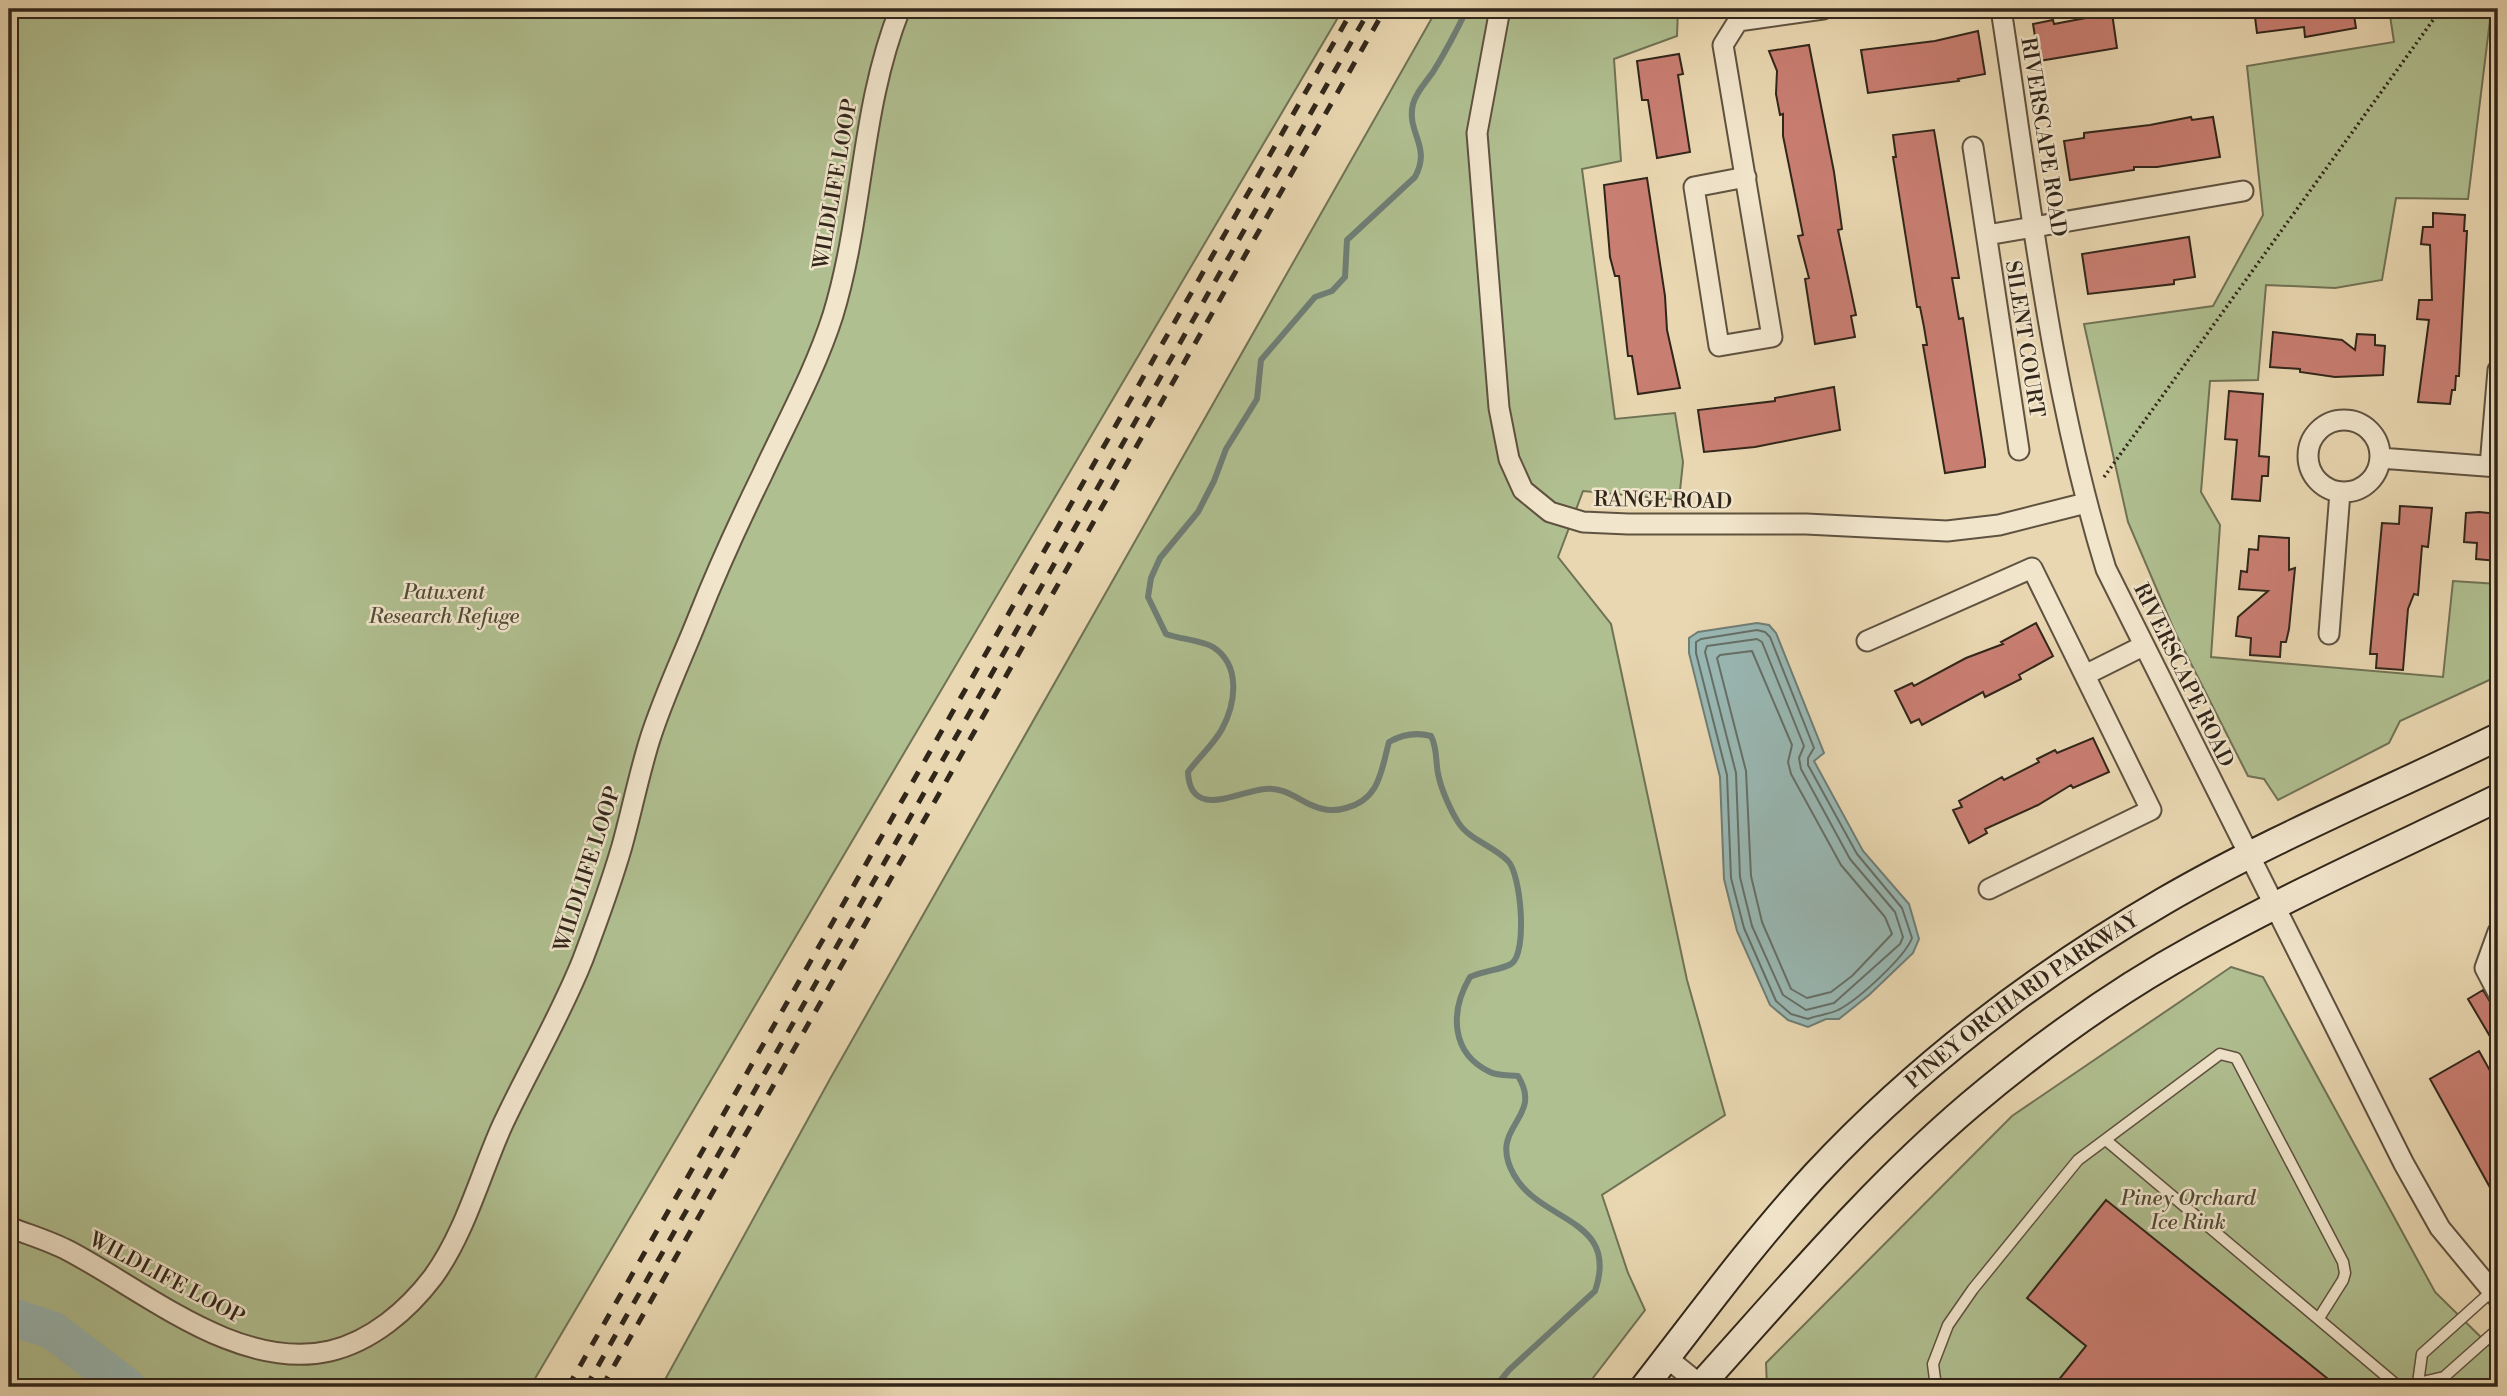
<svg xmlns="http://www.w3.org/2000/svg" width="2507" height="1396" font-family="'Libre Bodoni',serif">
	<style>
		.green { fill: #b0bf90; stroke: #707255; stroke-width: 2 }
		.water { fill: #99b8b4; stroke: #6f7e76; stroke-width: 2 }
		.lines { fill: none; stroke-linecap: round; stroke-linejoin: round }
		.shore { stroke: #656f67; stroke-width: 2 }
		.stream { stroke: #6f7e76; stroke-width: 6 }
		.river { stroke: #99b8b4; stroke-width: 38 }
		.building { fill: #c97e72; stroke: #31261a; stroke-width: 2 }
		.lane-casing { stroke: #5f5240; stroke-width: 13 }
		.street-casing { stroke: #5f5240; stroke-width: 23 }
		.secondary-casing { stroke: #31261a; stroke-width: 30 }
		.path { stroke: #31261a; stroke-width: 3.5; stroke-dasharray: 2 3.5; stroke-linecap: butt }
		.lane { stroke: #f1e5cc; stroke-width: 10 }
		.street { stroke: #f1e5cc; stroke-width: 19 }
		.secondary { stroke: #f1e5cc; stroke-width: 26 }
		.rail { stroke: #31261a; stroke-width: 5; stroke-dasharray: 12 12; stroke-linecap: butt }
		.labels { text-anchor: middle; stroke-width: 5; stroke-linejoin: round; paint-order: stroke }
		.street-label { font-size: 21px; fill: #31261a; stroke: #f1e5cc }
		.park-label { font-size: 21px; font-style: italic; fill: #514c38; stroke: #f1e5cc }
	</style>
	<rect width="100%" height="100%" fill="#e9d7b1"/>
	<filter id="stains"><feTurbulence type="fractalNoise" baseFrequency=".00286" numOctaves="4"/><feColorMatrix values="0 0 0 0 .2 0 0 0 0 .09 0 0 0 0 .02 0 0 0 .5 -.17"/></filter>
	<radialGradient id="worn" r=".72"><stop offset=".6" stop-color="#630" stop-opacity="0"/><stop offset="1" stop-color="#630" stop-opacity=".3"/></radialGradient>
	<path class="green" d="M9,9H1343L530,1387H9Z
		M1437,9H1678L1677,36L1614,59L1621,161L1582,169L1615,419L1675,413L1683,462L1679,500L1583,491L1558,557L1611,624L1687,980L1725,1115L1602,1195L1628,1273L1645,1310L1586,1387H661L830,1079Z
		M2389,9H2498V20H2490L2468,199L2396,198L2382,280L2335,288L2266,285L2258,380L2210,381L2201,492L2220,525L2211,657L2443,677L2453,581L2498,584V676L2400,721L2389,743L2278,800L2264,779L2248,776L2175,632L2128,522L2084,324L2213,306L2263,215L2247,66L2394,42Z
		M2231,967L2263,977L2435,1292L2498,1354V1387H1767L1766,1363L2012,1116Z"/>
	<path class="water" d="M1757,623L1769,625L1776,633L1824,753L1814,761L1863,851L1909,904L1919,939L1913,953L1869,995L1839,1019H1826L1808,1027L1788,1020L1770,1005L1737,931L1724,879L1720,777L1689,653V638L1698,632Z"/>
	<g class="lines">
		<path class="shore" d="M1757,630L1765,632L1770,637L1814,748L1808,758V765L1857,854L1902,908L1912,938C1905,957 1858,1000 1838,1010C1831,1014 1817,1015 1808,1019L1791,1014L1776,1001L1744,928L1731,878L1727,775L1696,653V642L1701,639Z
			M1757,639L1762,642L1804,746L1799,758L1801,769L1850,859L1895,912L1903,937L1900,944L1834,1003L1806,1010L1783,995L1752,926L1740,877L1736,773L1705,652L1707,646Z
			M1752,651L1792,745L1788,762L1791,774L1841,865L1885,917L1892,934L1852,976L1831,992L1807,998L1791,989L1762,922L1751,876L1746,771L1717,658L1720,655Z"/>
		<path class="stream" d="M1467,9C1457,30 1446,51 1433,72C1426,82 1416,92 1413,104C1406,133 1432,146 1415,177L1347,240L1345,277L1332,291L1315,297L1261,360L1257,399L1226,449L1214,481L1198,512L1160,558L1151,578L1148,597L1166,634C1179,639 1201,640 1213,647C1241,665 1236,703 1222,729C1214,744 1198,758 1188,772C1190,821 1239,791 1265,789C1282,787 1295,797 1309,804C1322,810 1332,812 1346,808C1380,799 1381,771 1389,742C1403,734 1416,732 1431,736C1438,749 1435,764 1439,778C1442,791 1451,811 1458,822C1469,840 1494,846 1508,861C1521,874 1528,954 1511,964C1500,970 1483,971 1470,977C1450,1011 1450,1053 1490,1072C1498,1076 1510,1075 1518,1076C1545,1120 1486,1125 1514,1175C1541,1223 1620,1218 1595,1291L1509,1370L1495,1387"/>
		<path class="river" d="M9,1316L52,1330L127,1387"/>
	</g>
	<path class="building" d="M2254,9H2353L2356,28L2305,37L2304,27L2257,33Z
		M2112,13L2117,48L2039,61L2033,24L2053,20L2054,24Z
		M1978,31L1985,74L1958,79L1959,81L1868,93L1861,50L1935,41Z
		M1809,45L1834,172L1842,229L1838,230L1856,315L1851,316L1855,337L1815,344L1805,279L1809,278L1798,236L1803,235L1783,136V114L1780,115L1776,94L1777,71L1769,51Z
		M1679,54L1683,74L1678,75L1690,152L1657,158L1648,100H1642L1637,61Z
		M2191,117L2192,120L2213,117L2220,157L2157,167H2134V170L2070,180L2064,141L2084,138V133L2150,125Z
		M1934,130L1959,278H1952L1959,319L1963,318L1985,460V467L1945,473L1923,345H1927L1924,327L1920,307H1917L1893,157H1896L1893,135Z
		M1647,178L1665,296L1667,330L1680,388L1638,394L1632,356H1628L1619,276H1615L1610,257L1604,185Z
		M2433,213L2465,215L2464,231H2467L2459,376H2456L2455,390H2452L2450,404L2418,402L2429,320L2417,319L2419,300H2432L2430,245L2421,244L2423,227H2433Z
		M2189,237L2195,277L2174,280V284L2088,294L2082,254Z
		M2273,332L2342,340L2355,350L2357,334L2375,335V345L2385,346L2383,375L2335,377L2300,372V369L2270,367Z
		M1834,387L1840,430L1755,447L1704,452L1698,410L1775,401V398Z
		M2229,391L2263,394L2259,456L2269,457L2268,476H2262L2260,501L2232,499L2237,440L2225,439Z
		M2400,506L2432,508L2428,547L2422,546L2418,595L2414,594L2408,609L2403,670L2376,668L2377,654H2370L2382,523L2399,524Z
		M2479,512L2498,514V561L2476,559L2477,543L2464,542L2466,513Z
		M2259,536L2289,538V570L2295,568L2289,629L2286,642H2281L2280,657L2250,655L2251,638L2236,636L2238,617L2268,591L2239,589L2241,571L2247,572L2249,549L2258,550Z
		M2036,623L2053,656L2019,675L2021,679L1985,697L1983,692L1922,725L1919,719L1911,723L1895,691L1912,683L1914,686L1966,658L2003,644L2001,642Z
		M2093,738L2109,772L2073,788L2071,785L2038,805L1985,829L1987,833L1969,843L1953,810L1962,807L1959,801L2002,777L2004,780L2039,762L2037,759L2055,750L2057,753Z
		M2483,990L2498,1015V1050L2468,999Z
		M2479,1051L2498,1085V1202L2430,1079Z
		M2106,1200L2338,1387H2053L2086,1346L2027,1298Z"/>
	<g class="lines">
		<defs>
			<path id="lane" d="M2107,1141L2399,1387
				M2492,1291L2422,1354L2418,1383L2444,1377L2498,1329
				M1936,1387L1933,1364L1948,1325L1973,1289L2078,1160L2220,1054L2236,1058L2343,1262L2345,1273L2343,1280L2319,1318"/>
			<path id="street" d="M1500,9L1477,133L1499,408L1509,459L1523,490L1550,512L1583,522L1628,524H1806L1947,531L1999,525L2086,503
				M2001,9C2030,196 2050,388 2106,569L2404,1164L2440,1228L2498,1298
				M1973,147L2019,450
				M1746,177L1694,187L1719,346L1772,337L1723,45L1738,21L1823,9
				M1987,235L2243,191
				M2308 456a36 36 0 1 1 72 0a36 36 0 1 1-72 0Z
				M2380,458L2498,467
				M2490,466L2498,370
				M2329,634L2340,492
				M1867,641L2032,568L2151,810L1989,889
				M2085,675L2143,646
				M2498,932L2485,968L2498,993
				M9,1227C29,1235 50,1241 69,1251C145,1291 239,1372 330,1351C372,1341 408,1310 433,1277C465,1233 480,1175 502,1126C528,1070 560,1017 583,959C597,922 611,884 622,846C632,810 639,774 650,739C663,698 682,658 698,618C717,570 739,522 762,475C787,421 815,371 833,315C864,213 860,109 900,9
				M1667,1358L1703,1387"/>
			<g id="secondary">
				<path id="s1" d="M1644,1387C1700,1315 1754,1241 1816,1174C1916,1067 2037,975 2164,901C2271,839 2387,791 2498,737"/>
				<path d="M1699,1387C1786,1291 1870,1190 1970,1105C2039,1047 2116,991 2195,948C2294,893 2397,847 2498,798"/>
			</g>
		</defs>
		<use href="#lane" class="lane-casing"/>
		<use href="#street" class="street-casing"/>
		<use href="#secondary" class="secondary-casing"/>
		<path class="path" d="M2104,477L2441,9"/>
		<use href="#lane" class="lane"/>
		<use href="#street" class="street"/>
		<use href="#secondary" class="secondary"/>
		<path class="rail" d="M568,1387L1353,9
			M586,1387L1370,9
			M602,1387L1385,9"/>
	</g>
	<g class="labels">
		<g class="street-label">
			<text transform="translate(2044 137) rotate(81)" y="7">RIVERSCAPE ROAD</text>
			<text transform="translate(835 184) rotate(-80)" y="7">WILDLIFE LOOP</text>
			<text transform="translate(2025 339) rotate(81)" y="7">SILENT COURT</text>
			<text transform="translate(1663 500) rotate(1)" y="7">RANGE ROAD</text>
			<text transform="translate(2184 675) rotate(64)" y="7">RIVERSCAPE ROAD</text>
			<text transform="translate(587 869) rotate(-72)" y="7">WILDLIFE LOOP</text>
			<text dy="7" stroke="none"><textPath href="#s1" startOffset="544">PINEY ORCHARD PARKWAY</textPath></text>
			<text transform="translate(167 1278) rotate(28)" y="7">WILDLIFE LOOP</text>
		</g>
		<g class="park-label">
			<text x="444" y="599">Patuxent<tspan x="444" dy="24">Research Refuge</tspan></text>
			<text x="2188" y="1205">Piney Orchard<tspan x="2188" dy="24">Ice Rink</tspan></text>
		</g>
	</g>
	<rect width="2507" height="1396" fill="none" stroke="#e9d7b1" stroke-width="35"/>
	<rect x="10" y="10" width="2486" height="1375" fill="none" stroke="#31261a" stroke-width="3.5"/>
	<rect x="18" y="18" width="2472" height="1361" fill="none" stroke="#31261a" stroke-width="2"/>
	<rect width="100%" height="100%" filter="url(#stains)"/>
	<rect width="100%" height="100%" fill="url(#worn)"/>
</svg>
